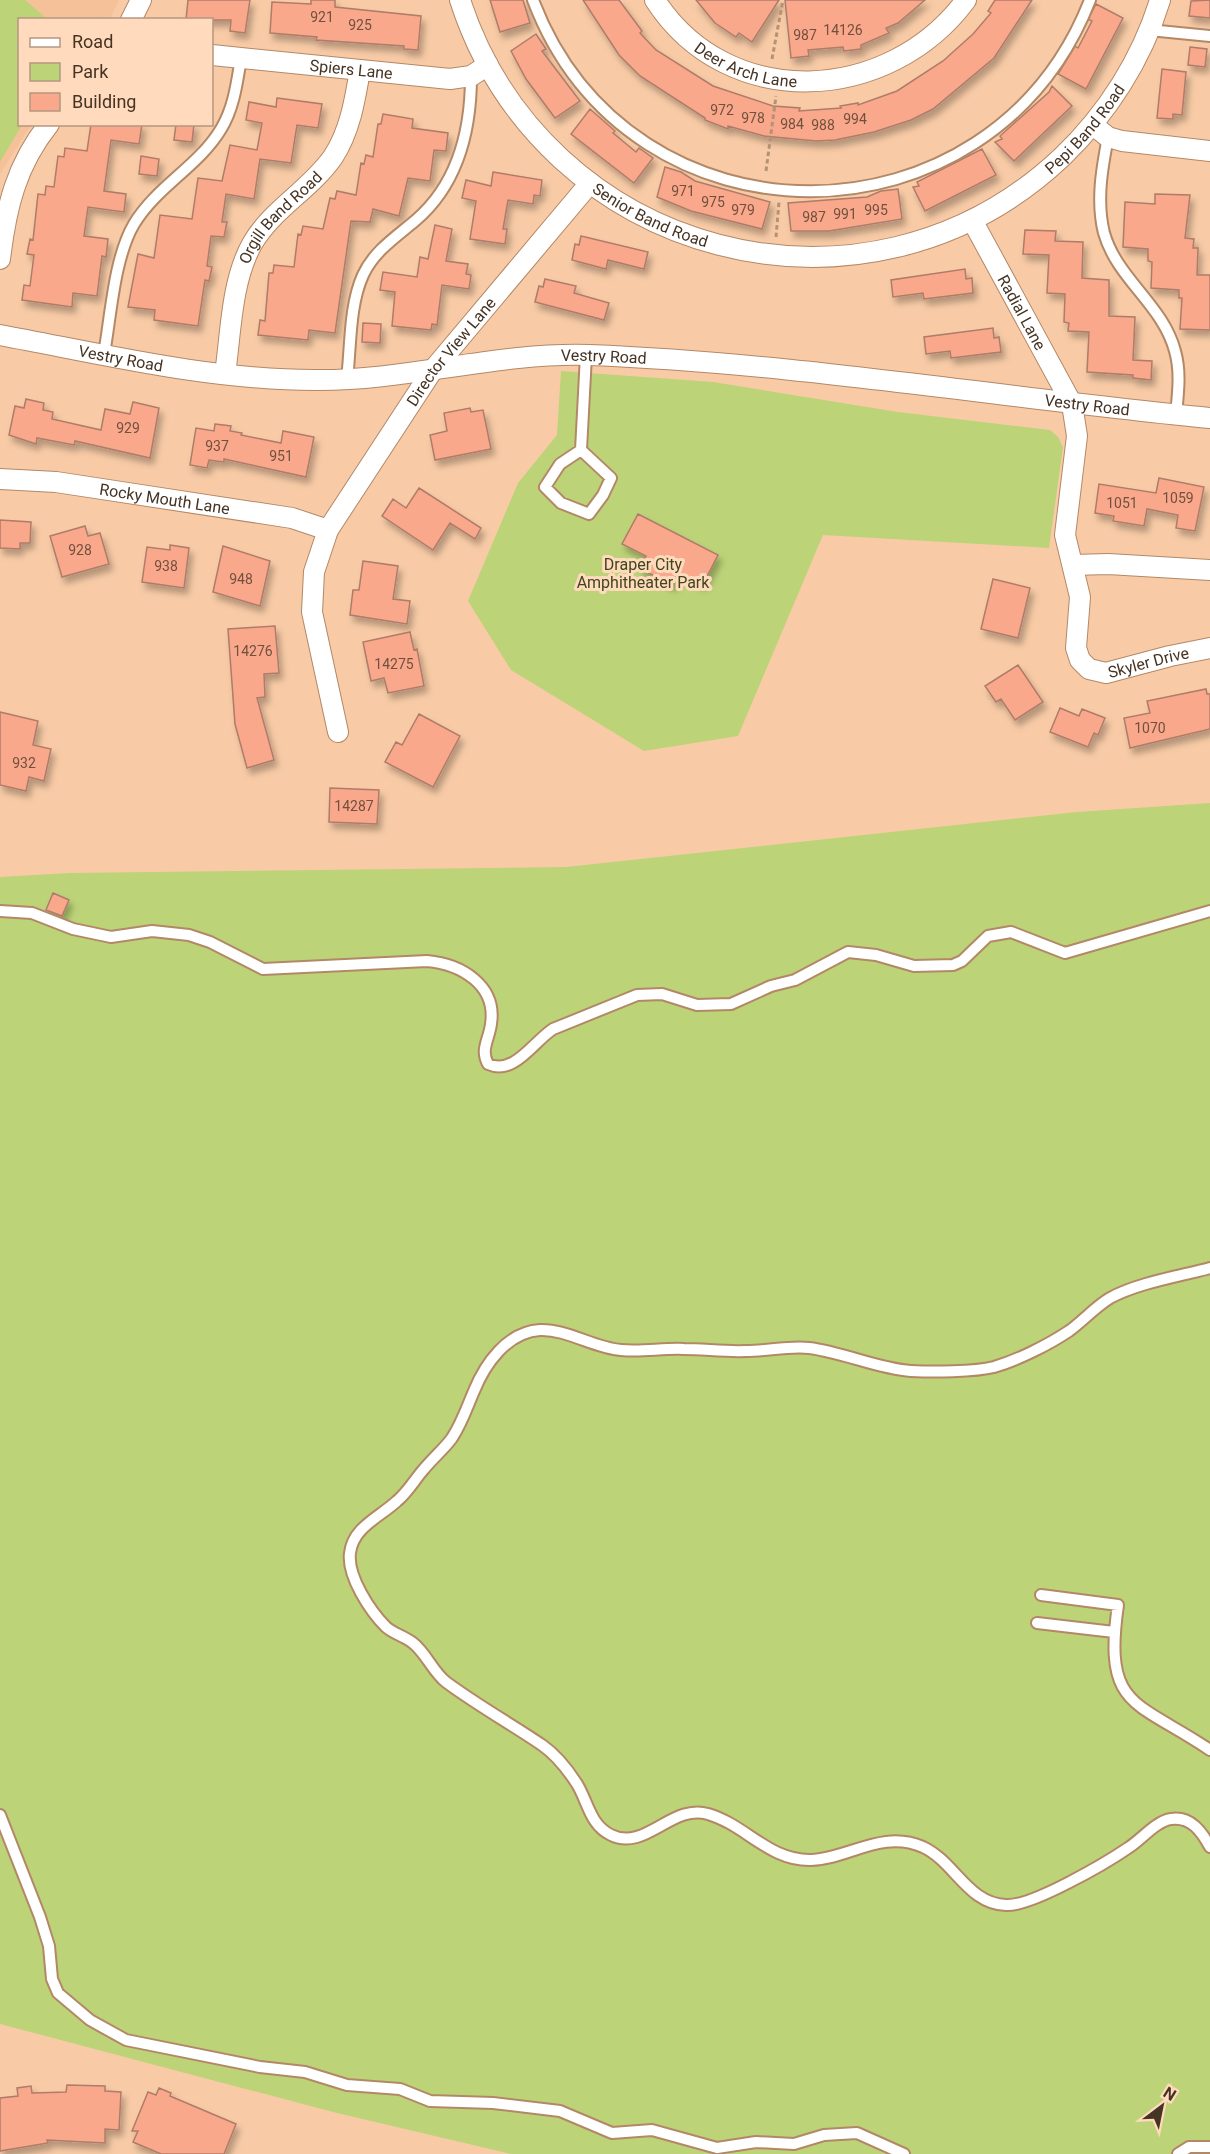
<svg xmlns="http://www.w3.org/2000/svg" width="1210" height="2154" font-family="Roboto,sans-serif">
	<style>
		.built { fill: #f5c198 }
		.green { fill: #bdd378 }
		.building { fill: #f9a88c; stroke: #af7c69; stroke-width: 1.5; filter: url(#shadow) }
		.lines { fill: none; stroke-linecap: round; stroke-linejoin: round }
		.lane-casing { stroke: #b38866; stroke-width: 14 }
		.street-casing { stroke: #b38866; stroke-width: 22 }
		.path { stroke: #b49275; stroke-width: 3; stroke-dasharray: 4.5 3; stroke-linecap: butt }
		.lane { stroke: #fff; stroke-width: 10 }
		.street { stroke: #fff; stroke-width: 20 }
		.labels { text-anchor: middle; stroke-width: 6; stroke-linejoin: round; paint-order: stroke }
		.number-label { font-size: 14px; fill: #72503e }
		.street-label { font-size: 16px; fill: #453324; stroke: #ffdabd }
		.park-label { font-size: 16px; fill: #3d461d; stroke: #ffdabd }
	</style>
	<defs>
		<filter id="shadow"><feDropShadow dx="3.5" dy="6" stdDeviation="3" flood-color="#0004"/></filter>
	</defs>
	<rect width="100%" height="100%" fill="#f8cba6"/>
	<path class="built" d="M0,0H119L110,19L20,20V124L31,125L0,174Z"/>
	<path class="green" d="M0,0H25L47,19L20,20V124L22,125L0,162Z
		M561,371L713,382L898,412L1050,430L1058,437L1063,447L1049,548L823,535L738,736L644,751L511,670L468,601L518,483L557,435Z
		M1210,803V2154H511L333,2112L0,2024V877L70,873L566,867L1077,812Z"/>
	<path class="building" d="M188,0H250L245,33L230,31L231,20H186Z
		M311,0H335V7L421,16L418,50L404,49V46L316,40L317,37L270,33L272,2L311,4Z
		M490,0H523L530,23L500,32Z
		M583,0H619L642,31L640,33L656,50L713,86L773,106L800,108L799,111L841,108L840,106L858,103V105L897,91L943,61L973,34L991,13L988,11L995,0H1032L994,58L933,109L911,120L874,132L835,140L816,141L764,136L728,126V129L705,120V118L640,76L619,55Z
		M696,0H779L752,42L739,33L736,37L715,23Z
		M785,0H925L898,23L886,28L889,33L861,45V49L844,51L843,47L808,50L809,56L791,58Z
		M1210,0V18L1189,16L1191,1Z
		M1096,4L1123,18L1086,89L1058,74L1075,46L1078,48L1092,21L1088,19Z
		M536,34L546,49L542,51L580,101L555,118L526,79L511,51Z
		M1190,47L1207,49L1205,67L1188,65Z
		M1162,69L1186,72L1182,115L1173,114V119L1157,118Z
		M1052,86L1072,106L1014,161L995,142L1002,139L1000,136L1049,92Z
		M277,98L322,104L318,128L297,125L291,163L260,159L254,199L226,194L222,222H227L224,237L211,236L207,266L212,267L209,281L205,280L198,326L154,320L155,310L128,307L138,254L154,258L160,215L192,219L198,178L222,181L230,145L257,150L262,123L246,120L249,102L276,107Z
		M590,109L615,131L613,133L636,152L639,148L653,158L634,183L571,134Z
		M383,114L413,119L412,128L448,133L446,151L434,150L430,181L408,178L399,216L373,209L370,222L351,221L335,333L309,330L308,340L258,335L260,320L265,321L269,273H273L274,265L294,267L298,234L301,235L303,226L323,229L330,198L335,199L337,191L356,195L361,163L364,164L366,155L373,157L378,124H381Z
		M91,124H142L139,144L111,140L104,191L126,194L124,212L88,207L84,236L108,239L106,257L102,256L97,296L73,293L72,307L22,300L24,285L30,286L34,255L27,254L30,239L33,240L38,194L45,195L46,186L54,187L58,156L64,157L65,148L87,151Z
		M176,124H194L192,142L174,140Z
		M982,149L996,175L925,211L913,187L919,186L917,182Z
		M141,156L159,159L157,176L139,174Z
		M665,167L681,172L695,181L770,202L762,229L691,211L657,197Z
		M493,172L542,180L540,196L534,195L533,204L508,200L503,229H507L505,244L470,239L476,201L462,198L466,180L491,186Z
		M898,189L902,219L829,231H791L788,203L867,197L881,191Z
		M1155,194L1190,195L1185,238L1194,239L1193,248H1198L1197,275H1210V330L1180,329L1182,298H1179V290L1151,288L1152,262L1148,261V249L1123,247L1125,202L1155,204Z
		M435,225L452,229L446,261L468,264L466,274L471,275L469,289L442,285L437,325L432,324L431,330L392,326L395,292L380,290L383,272L417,277L420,257L428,259Z
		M1025,230L1056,231L1055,241L1083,242L1082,278L1109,280V316L1135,317L1133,360L1152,361L1151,380L1133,378V375L1087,372L1089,332L1068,331L1069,323L1064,322L1065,294L1047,293L1049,255L1023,254Z
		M581,236L648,252L644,269L608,260L606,269L572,260L575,244L579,245Z
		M965,269L966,279L972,278L973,293L924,299L923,293L893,297L891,280Z
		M545,279L576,286L574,293L609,303L604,320L535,302L539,286L543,287Z
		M363,323L381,324L380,343L362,342Z
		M993,328L994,338L999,337L1001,352L951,358L950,351L926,354L924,337Z
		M26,399L44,403L43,410L53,412L52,419L101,430L105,409L130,414L133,402L159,408L150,458L75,441L74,445L37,438L36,444L9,435L15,406L24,408Z
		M470,408L471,412L483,410L491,449L435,460L430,435L447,431L444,413Z
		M215,424L231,426L230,431L242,433L241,435L281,443L283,431L314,437L306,477L224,459V462L209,460L207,468L190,465L196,428L214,431Z
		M1159,478L1204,487L1195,531L1176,528L1178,515L1147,509L1144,526L1113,521L1114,516L1095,513L1099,484L1156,493Z
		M419,488L481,528L475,539L450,523L433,550L382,516L393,499L406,508Z
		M638,514L718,555L703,584L678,572L672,585L639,568L646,556L622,544Z
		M0,520L31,522L30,543H20V549L0,548Z
		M85,526L88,536L100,533L109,564L62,577L50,536Z
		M170,545L189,548L184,588L142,582L147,547L170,550Z
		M223,546L270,561L260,606L213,592Z
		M363,561L398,566L393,599L410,601L407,624L350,615L353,590H359Z
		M993,579L1030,588L1018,638L981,629Z
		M275,626L279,673L264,674L265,697L257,698L274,760L247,768L235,724L228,629Z
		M410,632L414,650L417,649L424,686L388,693L384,678L371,681L363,642Z
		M1018,665L1043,702L1015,720L1001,699L996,702L985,686Z
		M1206,689L1207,694H1210V729L1130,748L1124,718L1150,713L1147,701Z
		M1060,708L1079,716L1082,709L1105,718L1098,735L1094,733L1088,747L1050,732Z
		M0,712L38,721L33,745L51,749L44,781L29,777L26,791L0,785Z
		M419,714L460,736L433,787L385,762L396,742L402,745Z
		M330,788L379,790L377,824L329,822Z
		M53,893L69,900L62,916L46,910Z
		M67,2085L105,2086V2091L121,2092L119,2130L105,2129V2143L47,2140L48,2143L0,2151V2098L18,2096L17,2088L31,2086L32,2093L66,2092Z
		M159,2088L171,2093L170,2096L236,2124L224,2154H161L133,2142L138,2131H132L148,2092L156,2095Z"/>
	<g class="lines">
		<defs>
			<path id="lane" d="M533,0C630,256 991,254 1090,0
				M1149,30L1210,36
				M1108,137C1102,168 1096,201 1104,233C1117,279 1163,305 1175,351C1181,372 1178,393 1176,415
				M104,354C111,315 114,258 134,224C157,186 199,166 221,129C234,108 237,82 241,58
				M347,379C351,346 349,306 363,275C374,251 396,237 416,220C459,183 471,130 471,76
				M581,450L560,464L545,487L561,503L589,514L603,495L611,478L581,450L586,355
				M0,911L32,913L73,929L111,937L152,931L189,935L210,942L263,969L427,961C461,964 497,985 491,1024C489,1040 480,1049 488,1064C514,1076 533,1042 553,1029L637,995L662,994L697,1005L731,1004L771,986L795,980L848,952L876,955L914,966L953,965L962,961L988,936L1011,932L1065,953L1210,911
				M1210,1268C1180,1276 1137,1283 1110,1298C1095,1307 1083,1321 1069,1331C1048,1345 1018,1360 994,1367C974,1372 932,1372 911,1371C878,1369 843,1352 809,1348C788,1346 767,1351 746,1351C725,1352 704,1349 684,1349C663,1348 642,1352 621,1350C594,1348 567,1329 540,1330C507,1332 485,1364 474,1391C467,1407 462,1423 452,1438C444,1449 433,1458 424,1469C415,1479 408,1492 397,1501C380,1517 353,1527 350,1553C347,1576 370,1611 386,1627C394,1634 404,1636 413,1643C426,1653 433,1672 446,1682C477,1705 511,1724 542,1745C555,1754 568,1770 577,1784C588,1802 590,1825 611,1835C645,1852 672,1803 708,1814C746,1825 769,1861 811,1860C848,1859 882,1829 923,1847C955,1862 968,1904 1006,1905C1031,1907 1106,1863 1128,1848C1141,1840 1156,1821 1171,1819C1191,1816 1202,1832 1210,1847
				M1041,1595L1118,1605C1103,1709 1136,1700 1210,1750
				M1037,1623L1114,1632
				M0,1815L40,1917L49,1946L52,1979L58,1993L90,2020L126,2040L260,2067L305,2072L347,2085L400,2089L430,2101L493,2103L560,2111L612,2133L652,2130L717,2148L756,2142L794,2144L824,2135L857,2133L904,2154
				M1178,2154L1189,2147H1210"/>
			<g id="street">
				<path id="s1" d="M460,0C543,257 865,343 1062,157C1107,114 1142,59 1160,0"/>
				<path id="s2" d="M655,0C728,113 889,104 966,0"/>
				<path d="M131,20L141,0"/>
				<path id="s3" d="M212,55L450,79L471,76L488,65"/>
				<path d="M1093,125L1108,137L1122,141L1210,151"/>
				<path id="s4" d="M972,220L1072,404L1077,436L1065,535L1080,597L1076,648L1080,660L1089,669L1106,673L1170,656L1210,648"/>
				<path d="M0,259C6,208 16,165 49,124"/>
				<path id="s5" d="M0,335C103,354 209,380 315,380C407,381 497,352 589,355C797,363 1003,398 1210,418"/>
				<path id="s6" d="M225,374C231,333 231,282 252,244C272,209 310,190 333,157C350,131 355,100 360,70"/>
				<path id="s7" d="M0,479L56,482L292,518L328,530"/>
				<path d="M1073,565L1108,564L1210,570"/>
				<path id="s8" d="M338,732L312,612L314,572L328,530L432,371L590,183"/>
			</g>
		</defs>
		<use href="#lane" class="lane-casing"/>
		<use href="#street" class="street-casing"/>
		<path class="path" d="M772,59L783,0
			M766,171L776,96
			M776,237L779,202"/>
		<use href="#lane" class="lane"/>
		<use href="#street" class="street"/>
	</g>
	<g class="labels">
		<g class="number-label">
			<text x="322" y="22">921</text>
			<text x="360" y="30">925</text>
			<text x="843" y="35">14126</text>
			<text x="805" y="40">987</text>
			<text x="722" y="115">972</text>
			<text x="753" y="123">978</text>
			<text x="855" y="124">994</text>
			<text x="792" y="129">984</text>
			<text x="823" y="130">988</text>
			<text x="683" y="196">971</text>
			<text x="713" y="207">975</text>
			<text x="743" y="215">979</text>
			<text x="876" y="215">995</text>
			<text x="845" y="219">991</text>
			<text x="814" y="222">987</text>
			<text x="128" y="433">929</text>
			<text x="217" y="451">937</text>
			<text x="281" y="461">951</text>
			<text x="1178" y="503">1059</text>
			<text x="1122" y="508">1051</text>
			<text x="80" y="555">928</text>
			<text x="166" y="571">938</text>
			<text x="241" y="584">948</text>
			<text x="253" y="656">14276</text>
			<text x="394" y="669">14275</text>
			<text x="1150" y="733">1070</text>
			<text x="24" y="768">932</text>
			<text x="354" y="811">14287</text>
		</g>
		<g class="street-label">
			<text dy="6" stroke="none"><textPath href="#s2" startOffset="116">Deer Arch Lane</textPath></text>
			<text dy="6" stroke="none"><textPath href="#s3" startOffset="140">Spiers Lane</textPath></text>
			<text dy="6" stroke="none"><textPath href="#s1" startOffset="778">Pepi Band Road</textPath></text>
			<text dy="6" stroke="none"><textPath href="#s1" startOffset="297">Senior Band Road</textPath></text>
			<text dy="6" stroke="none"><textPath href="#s6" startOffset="172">Orgill Band Road</textPath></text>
			<text dy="6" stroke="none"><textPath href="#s4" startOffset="105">Radial Lane</textPath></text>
			<text dy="6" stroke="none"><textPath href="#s8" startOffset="424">Director View Lane</textPath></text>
			<text dy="6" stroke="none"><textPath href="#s5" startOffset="123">Vestry Road</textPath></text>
			<text dy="6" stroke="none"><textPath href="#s5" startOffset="609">Vestry Road</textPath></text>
			<text dy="6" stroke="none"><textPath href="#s5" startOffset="1095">Vestry Road</textPath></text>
			<text dy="6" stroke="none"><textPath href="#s7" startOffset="166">Rocky Mouth Lane</textPath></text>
			<text dy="6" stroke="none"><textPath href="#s4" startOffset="543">Skyler Drive</textPath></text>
		</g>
		<g class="park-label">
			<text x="643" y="570">Draper City<tspan x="643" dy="18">Amphitheater Park</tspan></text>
		</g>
	</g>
	<rect x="18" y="18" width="195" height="108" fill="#ffdabd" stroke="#b59780" stroke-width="1.5"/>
	<rect x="30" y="38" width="30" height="9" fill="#ffffff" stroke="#b59780" stroke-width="1.5"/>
	<text x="72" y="48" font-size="18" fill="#453324">Road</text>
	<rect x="30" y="63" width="30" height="18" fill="#bdd378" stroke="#b59780" stroke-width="1.5"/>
	<text x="72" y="78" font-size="18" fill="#453324">Park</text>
	<rect x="30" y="93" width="30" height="18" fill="#f9a88c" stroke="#b59780" stroke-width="1.5"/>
	<text x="72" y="108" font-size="18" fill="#453324">Building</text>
	<g transform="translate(1162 2106) rotate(32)" stroke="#ffdabd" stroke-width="4.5" paint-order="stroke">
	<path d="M0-4.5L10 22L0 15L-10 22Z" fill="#453324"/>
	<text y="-9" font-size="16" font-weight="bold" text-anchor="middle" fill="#453324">N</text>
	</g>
</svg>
